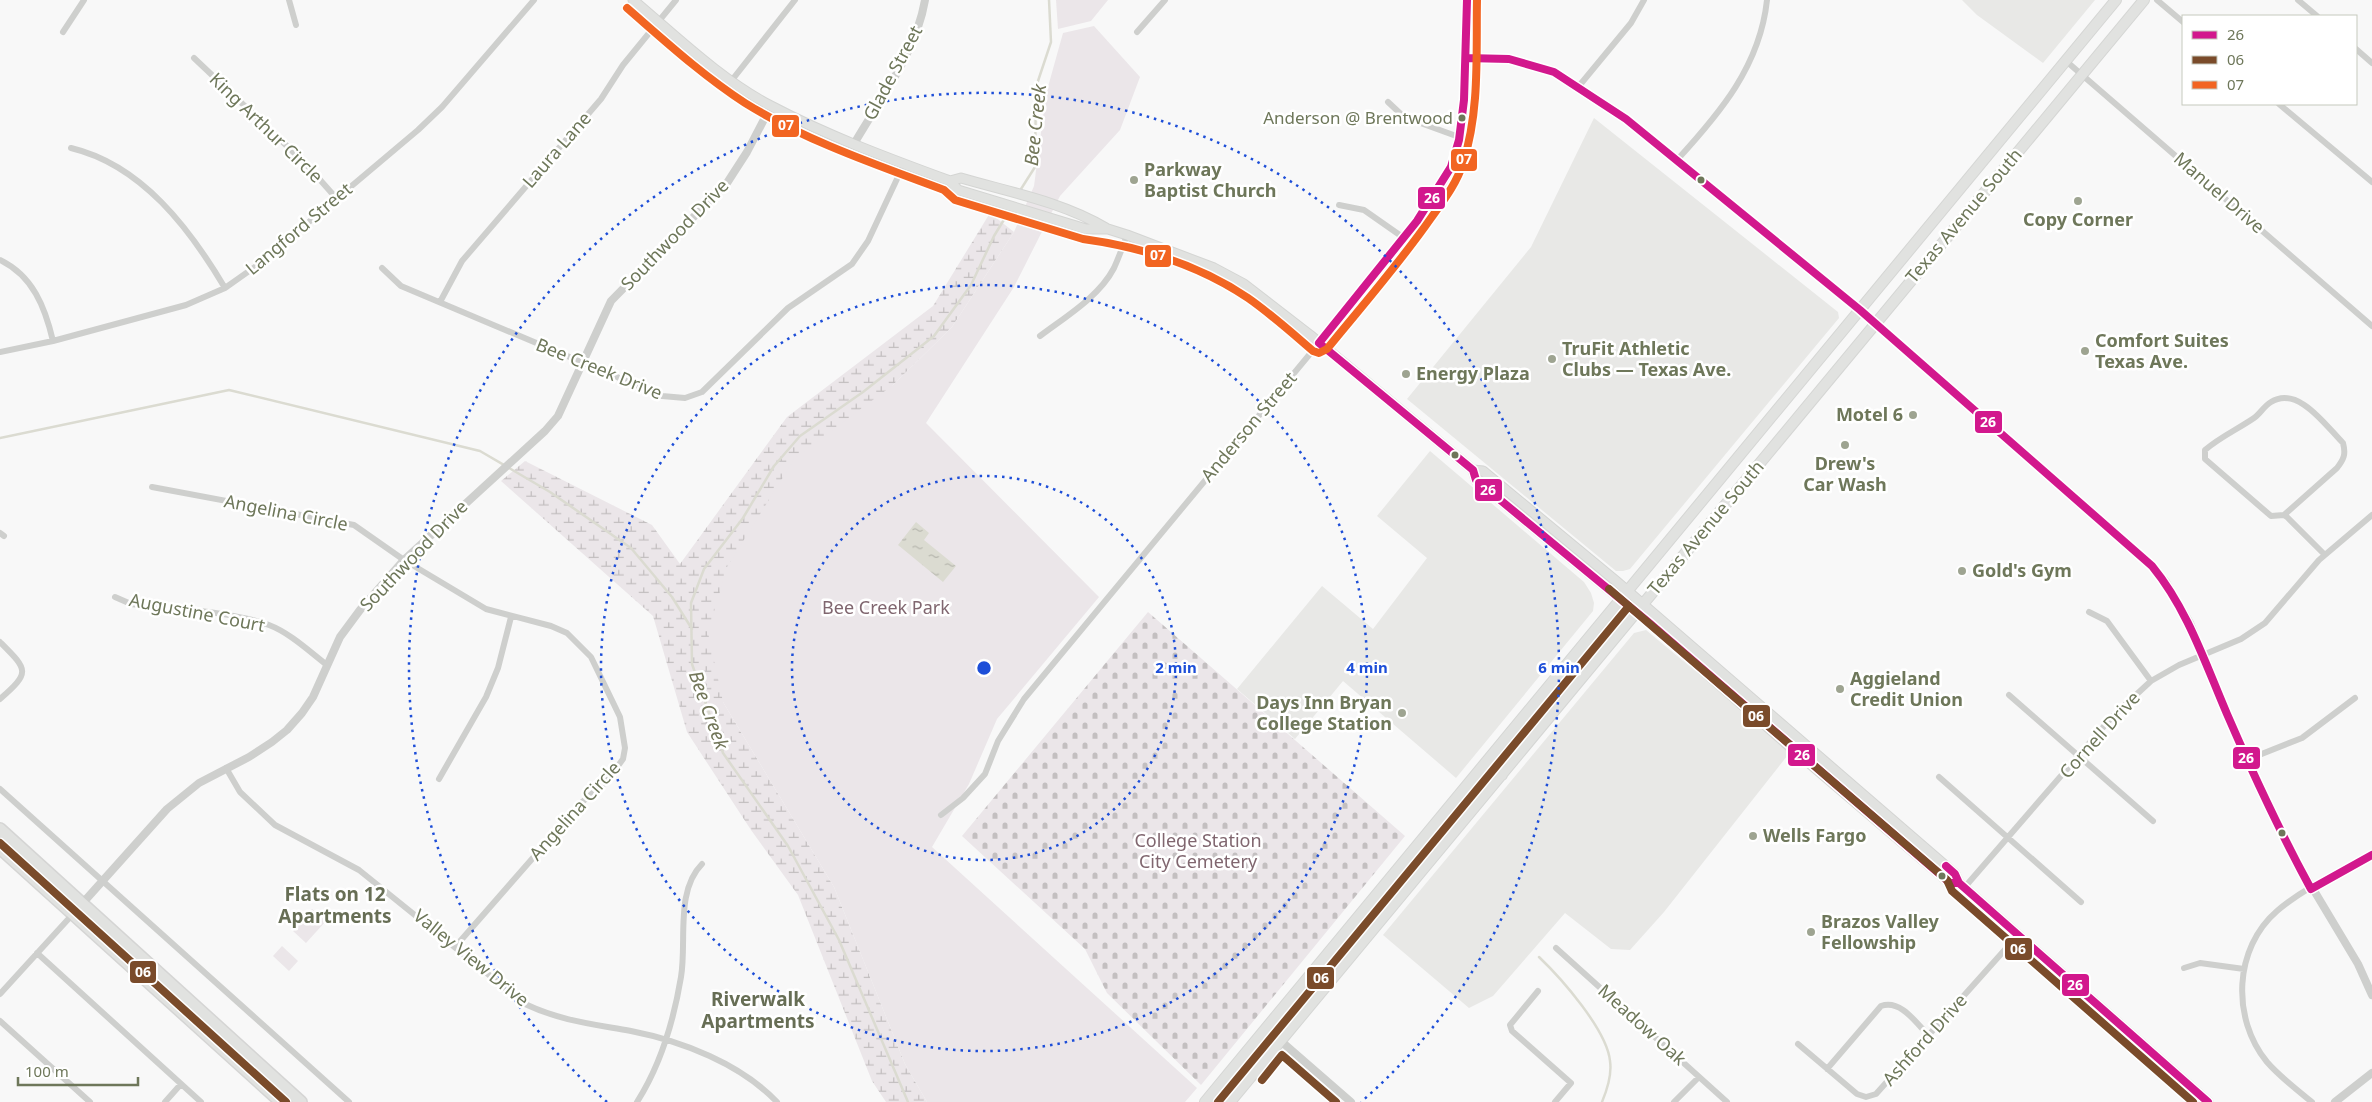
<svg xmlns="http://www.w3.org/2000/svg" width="2372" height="1102" font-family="'Noto Sans',sans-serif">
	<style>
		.built { fill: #e8e8e6 }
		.wetland { fill: url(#wetland-marsh) }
		.cemetery { fill: url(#cemetery-stones) }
		.green { fill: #ebe6e9 }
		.water { fill: url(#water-ripples) }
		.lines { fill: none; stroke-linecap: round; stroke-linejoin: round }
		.stream { stroke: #dbdbd1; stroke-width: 2.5 }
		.secondary-casing { stroke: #d4d5d3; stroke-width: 11 }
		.primary-casing { stroke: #d5d6d4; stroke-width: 12 }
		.trunk-casing { stroke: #d5d5d4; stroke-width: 14 }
		.minor { stroke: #cecfcd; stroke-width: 6 }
		.tertiary { stroke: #cecfcd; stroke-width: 8 }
		.secondary { stroke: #e1e2e0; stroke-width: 9 }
		.primary { stroke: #e1e2e0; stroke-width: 10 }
		.trunk { stroke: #e1e2e0; stroke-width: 11 }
		.bus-1-casing { stroke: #fff; stroke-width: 11 }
		.bus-2-casing { stroke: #fff; stroke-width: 11 }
		.bus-3-casing { stroke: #fff; stroke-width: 11 }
		.bus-1 { stroke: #d2188d; stroke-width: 8 }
		.bus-2 { stroke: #7a4b2a; stroke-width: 8 }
		.bus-3 { stroke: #f26522; stroke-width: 8 }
		.ring { fill: none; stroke: #1d4ed8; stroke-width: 2.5; stroke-dasharray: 2.5 5 }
		.bus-dot { fill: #6e775a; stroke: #fff; stroke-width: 2 }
		.poi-dot { fill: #9ea491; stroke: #fff; stroke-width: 2 }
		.labels { text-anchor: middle; stroke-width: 5; stroke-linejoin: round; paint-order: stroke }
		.bus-label { font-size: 17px; fill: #6e775a; stroke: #fff; text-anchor: end }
		.street-label { font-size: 18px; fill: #6e775a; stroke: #fff }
		.poi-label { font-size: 18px; font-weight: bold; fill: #6e775a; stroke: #fff; text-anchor: start }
		.park-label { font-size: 18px; fill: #80666f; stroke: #fff }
		.water-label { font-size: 19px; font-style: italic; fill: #727659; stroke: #fff }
		.neighbourhood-label { font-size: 19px; font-weight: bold; fill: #676e55; stroke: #fff }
		.centre { fill: #1d4ed8; stroke: #fff; stroke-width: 2.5 }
		.ring-label { font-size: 15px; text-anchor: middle; font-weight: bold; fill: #1d4ed8; stroke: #fff; stroke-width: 5; stroke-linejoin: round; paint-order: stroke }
		.line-badge { stroke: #fff; stroke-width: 2 }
		.badge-label { font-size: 14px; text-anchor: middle; font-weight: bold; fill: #fff }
	</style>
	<defs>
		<pattern id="wetland-marsh" width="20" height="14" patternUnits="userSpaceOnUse" patternTransform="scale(1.25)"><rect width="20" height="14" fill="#ebe6e9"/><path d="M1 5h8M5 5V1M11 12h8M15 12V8" fill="none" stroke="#c3bfc0"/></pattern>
		<pattern id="cemetery-stones" width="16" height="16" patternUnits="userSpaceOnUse" patternTransform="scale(1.25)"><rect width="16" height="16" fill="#ebe6e9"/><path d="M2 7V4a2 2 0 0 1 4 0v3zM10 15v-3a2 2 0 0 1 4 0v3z" fill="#c3bfc0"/></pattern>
		<pattern id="water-ripples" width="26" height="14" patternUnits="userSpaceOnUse" patternTransform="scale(1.25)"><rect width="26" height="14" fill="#dbdbd1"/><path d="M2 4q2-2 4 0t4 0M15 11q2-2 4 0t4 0" fill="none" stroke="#b6b6ad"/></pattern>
	</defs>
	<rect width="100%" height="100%" fill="#f8f8f8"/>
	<path class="built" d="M1962,0H2095L2043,63L1977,15Z
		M1594,118L1838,312L1839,318L1630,569L1623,571H1616L1407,399L1531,247Z
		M1430,451L1584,582L1591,593L1594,603L1593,611L1456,778L1343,681L1295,739L1237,689L1322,586L1373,629L1427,558L1377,516Z
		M1646,630L1791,751L1664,912L1630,950L1611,949L1565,913L1493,996L1469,1008L1383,935L1634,633Z"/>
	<path class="wetland" d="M990,213L1014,232L952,327L893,385L723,702L834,887L905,1064L927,1102H886L872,1081L798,895L751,830L687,732L653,616L501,481L525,461L652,525L680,564L787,417L933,306Z"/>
	<path class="cemetery" d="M1148,612L1405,836L1201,1085L1107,993L1085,949L962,836Z"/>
	<path class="green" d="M1056,0H1108L1091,21L1058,29Z
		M1094,26L1140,77L1120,130L1060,196L1014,287L926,423L1099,597L997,719L969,784L932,847L1197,1088L1185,1102H927L905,1064L834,887L723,702L708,633L727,567L795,458L893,385L952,327L1014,232L1034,186L1046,94L1063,33Z
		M312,909L326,921L306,943L293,931Z
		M282,946L298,961L289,971L273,956Z"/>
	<path class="water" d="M916,522L929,533L924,540L956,566L943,582L898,545Z"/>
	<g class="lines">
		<path class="stream" d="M1021,189L1035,167L1036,87L1051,42L1049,0
			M0,438L229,390L480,451L550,492L631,548L672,597L692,629
			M1539,957C1561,978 1607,1030 1610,1061C1612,1074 1607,1090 1602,1102
			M908,1102L839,940L788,846L723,753L692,664L691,603L704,569L743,518L774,466L800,436L863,392L934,336L971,285L994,236L1008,213"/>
		<defs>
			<path id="secondary" d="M633,0C677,37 721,80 771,106C828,136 890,159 950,181L958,190L1086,229H1108L1127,235L1214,268L1244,284L1310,335L1473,470L1476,480L1647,621L1788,745L1950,883H1959
				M950,181L961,178C1009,192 1063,202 1106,228
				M1473,470L1483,471L1616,581L1955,874L1959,883L2208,1102"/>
			<path id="primary" d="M1487,761L1502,775
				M1205,1102L2116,0
				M1230,1102L2144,0"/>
			<path id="trunk" d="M0,829L301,1102
				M0,848L281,1102"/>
		</defs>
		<use href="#secondary" class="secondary-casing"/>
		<use href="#primary" class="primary-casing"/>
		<use href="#trunk" class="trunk-casing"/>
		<path class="minor" d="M289,0L296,25
			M2157,0L2183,22
			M2298,0L2317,16
			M63,32L84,0
			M1137,32L1165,0
			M2356,49L2372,63
			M194,58L306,164L337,199
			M2066,61L2372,326
			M732,80L795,0
			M1579,86L1631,23L1644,0
			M1388,102L1404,117L1459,137
			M2279,104L2372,182
			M71,148C142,165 190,229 225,288
			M1677,160C1720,113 1760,66 1767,0
			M1339,205L1364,210L1404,238
			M0,260C33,276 45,307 53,341
			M382,268L401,286L662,396L685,398L702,392L788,308L852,264L868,241L904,164
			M440,302L462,261L601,99L623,65L676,0
			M1040,336C1065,317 1099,297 1114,268C1119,257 1123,246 1127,235
			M0,352L53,341L186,305L225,288L259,264L418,130L442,107L534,0
			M152,487L354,525L404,560L486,609L551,626L567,633L591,657L620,717L625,748L623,759L607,781L581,803L455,947
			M2284,515L2337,468C2344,459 2346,454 2343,443C2326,426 2298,385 2271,402C2264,406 2260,414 2254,418C2238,429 2220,437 2205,450V459L2271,516L2284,515L2287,517L2325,555
			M0,533L4,536
			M115,597L131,604C174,609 230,611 269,625C290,633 309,651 327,665
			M2089,612L2107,621L2151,681
			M0,642C28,670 31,672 0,699
			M2009,695L2153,821
			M2249,759L2302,738L2355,698
			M226,768L240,792L275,825L359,870L525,1004C561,1021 593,1024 631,1031C682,1041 741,1064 777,1102
			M1939,777L2081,902
			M439,779L486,697L498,668L511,617
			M0,789L349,1102
			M941,815L963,798L985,774L998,741L1024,699L1319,343
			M1964,888L2112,717L2151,681L2179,665L2241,639L2265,623L2319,560L2372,515
			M1556,948L1727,1102
			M37,953L201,1102
			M2184,968L2200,963L2244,969
			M1538,991L1510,1025L1512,1031L1571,1083L1555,1102
			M0,994L72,915
			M0,1021L90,1102
			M1798,1044L1857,1094L1866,1097L1876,1094L2018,935
			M1827,1069L1881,1006C1901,999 1916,1023 1929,1036
			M165,1102L181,1084
			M637,1102C660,1066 674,1019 681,977C687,942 675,891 702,864
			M1674,1102L1699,1077
			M2312,1102C2297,1090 2280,1077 2267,1062C2231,1018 2234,948 2277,911C2305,887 2340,872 2372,855"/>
		<path class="tertiary" d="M1466,58L1509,59L1554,72L1626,119L1860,310L2152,566L2166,582L2190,623L2227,714L2288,847L2358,964L2372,995
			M854,144C880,99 916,53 925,0
			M1319,343C1352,302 1386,263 1417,221C1430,202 1447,181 1454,159C1468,108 1466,52 1467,0
			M72,915L167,809L199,783L249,757L272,742L287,730L302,713L313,697L340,637L360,610L404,560L545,431L558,416L611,301L727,183L747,152L771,106
			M1267,1029L1351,1102
			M2335,1102L2372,1073"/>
		<use href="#secondary" class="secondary"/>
		<use href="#primary" class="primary"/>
		<use href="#trunk" class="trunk"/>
		<defs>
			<path id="bus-1" d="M1467,0L1464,100L1459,140L1451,167L1417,221L1319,343L1473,470L1476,480L1647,621L1950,883H1959
				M1466,58L1509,59L1554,72L1626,119L1860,310L2152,566C2188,610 2205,663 2227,714C2253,774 2280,832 2311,889L2372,855
				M1946,866L1955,874L1959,883L2208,1102"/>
			<path id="bus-2" d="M1609,589L1947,880L1952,891L2193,1102
				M0,843L286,1102
				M1262,1080L1282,1055L1336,1102
				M1218,1102L1629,606"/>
			<path id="bus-3" d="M627,8C665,41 702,75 745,103C806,141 877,165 944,190L955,200L1083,239C1141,247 1199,265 1248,298C1271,314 1292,333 1313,351L1319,353L1327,349C1362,306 1399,264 1431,218C1443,201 1457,183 1463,163C1480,111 1476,53 1477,0"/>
		</defs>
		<use href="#bus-1" class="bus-1-casing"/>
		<use href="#bus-2" class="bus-2-casing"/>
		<use href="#bus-3" class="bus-3-casing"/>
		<use href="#bus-1" class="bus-1"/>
		<use href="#bus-2" class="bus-2"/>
		<use href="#bus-3" class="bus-3"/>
	</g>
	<g class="ring">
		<circle cx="984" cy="668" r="192"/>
		<circle cx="984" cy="668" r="383"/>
		<path d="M607 1102A575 575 0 1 1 1361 1102"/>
	</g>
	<g class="bus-dot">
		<circle cx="1462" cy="118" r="4.5"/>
		<circle cx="1701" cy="180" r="4.5"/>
		<circle cx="1455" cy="455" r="4.5"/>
		<circle cx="2282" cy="833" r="4.5"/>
		<circle cx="1942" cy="876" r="4.5"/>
	</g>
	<g class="poi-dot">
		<circle cx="1134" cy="180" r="5"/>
		<circle cx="2078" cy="201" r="5"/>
		<circle cx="2085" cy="351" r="5"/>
		<circle cx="1552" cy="359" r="5"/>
		<circle cx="1406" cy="374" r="5"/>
		<circle cx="1913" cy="415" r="5"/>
		<circle cx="1845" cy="445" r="5"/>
		<circle cx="1962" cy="571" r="5"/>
		<circle cx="1840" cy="689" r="5"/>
		<circle cx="1402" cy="713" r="5"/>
		<circle cx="1753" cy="836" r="5"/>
		<circle cx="1811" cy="932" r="5"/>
	</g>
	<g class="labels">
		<g class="bus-label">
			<text x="1453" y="124">Anderson @ Brentwood</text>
		</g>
		<g class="street-label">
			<text transform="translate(893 73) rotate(-62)" y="6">Glade Street</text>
			<text transform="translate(266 128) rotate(44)" y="6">King Arthur Circle</text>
			<text transform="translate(557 150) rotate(-49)" y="6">Laura Lane</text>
			<text transform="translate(2219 193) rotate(41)" y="6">Manuel Drive</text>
			<text transform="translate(1964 216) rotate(-50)" y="6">Texas Avenue South</text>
			<text transform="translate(299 229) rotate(-40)" y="6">Langford Street</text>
			<text transform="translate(675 235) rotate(-46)" y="6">Southwood Drive</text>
			<text transform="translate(599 369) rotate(22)" y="6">Bee Creek Drive</text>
			<text transform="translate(1249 427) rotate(-50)" y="6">Anderson Street</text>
			<text transform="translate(286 513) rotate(11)" y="6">Angelina Circle</text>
			<text transform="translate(1706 528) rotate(-50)" y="6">Texas Avenue South</text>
			<text transform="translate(414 556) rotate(-46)" y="6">Southwood Drive</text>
			<text transform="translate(197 613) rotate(11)" y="6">Augustine Court</text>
			<text transform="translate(2100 735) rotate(-48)" y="6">Cornell Drive</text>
			<text transform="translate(575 811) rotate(-48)" y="6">Angelina Circle</text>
			<text transform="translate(471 958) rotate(39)" y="6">Valley View Drive</text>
			<text transform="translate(1642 1025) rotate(42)" y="6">Meadow Oak</text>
			<text transform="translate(1925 1040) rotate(-48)" y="6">Ashford Drive</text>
		</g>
		<g class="poi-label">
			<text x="1144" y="176">Parkway<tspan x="1144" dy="21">Baptist Church</tspan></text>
			<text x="2078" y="226" text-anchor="middle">Copy Corner</text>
			<text x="2095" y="347">Comfort Suites<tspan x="2095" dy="21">Texas Ave.</tspan></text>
			<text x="1562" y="355">TruFit Athletic<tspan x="1562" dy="21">Clubs — Texas Ave.</tspan></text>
			<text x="1416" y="380">Energy Plaza</text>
			<text x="1903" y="421" text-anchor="end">Motel 6</text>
			<text x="1845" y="470" text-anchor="middle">Drew's<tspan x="1845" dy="21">Car Wash</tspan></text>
			<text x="1972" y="577">Gold's Gym</text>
			<text x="1850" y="685">Aggieland<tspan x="1850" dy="21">Credit Union</tspan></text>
			<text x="1392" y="709" text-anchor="end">Days Inn Bryan<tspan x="1392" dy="21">College Station</tspan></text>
			<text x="1763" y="842">Wells Fargo</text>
			<text x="1821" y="928">Brazos Valley<tspan x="1821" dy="21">Fellowship</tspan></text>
		</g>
		<g class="park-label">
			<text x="886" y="614">Bee Creek Park</text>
			<text x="1198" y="847">College Station<tspan x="1198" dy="21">City Cemetery</tspan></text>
		</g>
		<g class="water-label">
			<text transform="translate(1035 125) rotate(-84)" y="7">Bee Creek</text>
			<text transform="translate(709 710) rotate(70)" y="7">Bee Creek</text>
		</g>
		<g class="neighbourhood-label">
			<text x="335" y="901">Flats on 12<tspan x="335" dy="22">Apartments</tspan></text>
			<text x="758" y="1006">Riverwalk<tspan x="758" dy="22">Apartments</tspan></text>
		</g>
	</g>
	<circle cx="984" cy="668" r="8" class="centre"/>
	<g class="ring-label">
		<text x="1176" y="673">2 min</text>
		<text x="1367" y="673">4 min</text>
		<text x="1559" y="673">6 min</text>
	</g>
	<g class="line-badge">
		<rect x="771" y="114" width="29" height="24" rx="5" fill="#f26522"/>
		<rect x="1450" y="148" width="28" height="24" rx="5" fill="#f26522"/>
		<rect x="1417" y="186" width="29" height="24" rx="5" fill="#d2188d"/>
		<rect x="1144" y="244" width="28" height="24" rx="5" fill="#f26522"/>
		<rect x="1974" y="410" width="29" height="24" rx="5" fill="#d2188d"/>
		<rect x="1474" y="478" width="29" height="24" rx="5" fill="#d2188d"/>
		<rect x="1742" y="704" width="29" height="24" rx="5" fill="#7a4b2a"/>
		<rect x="1787" y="743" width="29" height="24" rx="5" fill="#d2188d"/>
		<rect x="2232" y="746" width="29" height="24" rx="5" fill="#d2188d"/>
		<rect x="2004" y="937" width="29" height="24" rx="5" fill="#7a4b2a"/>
		<rect x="129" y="960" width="28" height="24" rx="5" fill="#7a4b2a"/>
		<rect x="1306" y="966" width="29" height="24" rx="5" fill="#7a4b2a"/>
		<rect x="2061" y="973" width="29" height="24" rx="5" fill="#d2188d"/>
	</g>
	<g class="badge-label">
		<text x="786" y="130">07</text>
		<text x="1464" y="164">07</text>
		<text x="1432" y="203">26</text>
		<text x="1158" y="260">07</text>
		<text x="1988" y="427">26</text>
		<text x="1488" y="495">26</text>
		<text x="1756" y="721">06</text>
		<text x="1802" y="760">26</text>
		<text x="2246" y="763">26</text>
		<text x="2018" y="954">06</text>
		<text x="143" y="977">06</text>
		<text x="1321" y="983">06</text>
		<text x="2075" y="990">26</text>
	</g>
	<rect x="2182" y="15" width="175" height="90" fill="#ffffff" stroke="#c5c9bd"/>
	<rect x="2192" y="31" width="25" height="8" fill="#d2188d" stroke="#c5c9bd"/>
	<text x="2227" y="40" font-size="15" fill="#6e775a">26</text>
	<rect x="2192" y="56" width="25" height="8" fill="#7a4b2a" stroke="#c5c9bd"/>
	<text x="2227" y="65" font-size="15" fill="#6e775a">06</text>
	<rect x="2192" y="81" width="25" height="8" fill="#f26522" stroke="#c5c9bd"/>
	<text x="2227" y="90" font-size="15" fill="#6e775a">07</text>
	<path d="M18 1077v8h120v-8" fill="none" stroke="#6e775a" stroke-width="2.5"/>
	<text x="25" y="1077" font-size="15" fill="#6e775a" stroke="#ffffff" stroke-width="4" paint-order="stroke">100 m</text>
</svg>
